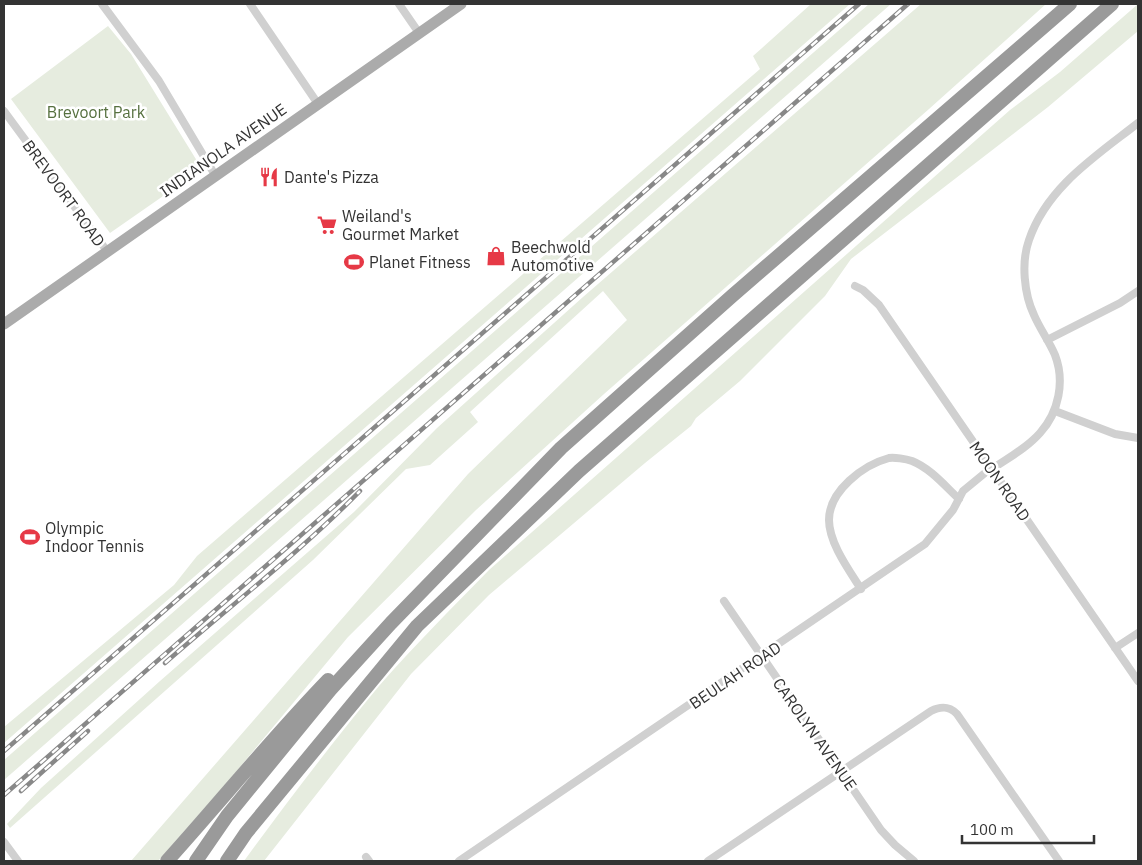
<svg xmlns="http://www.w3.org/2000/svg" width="1142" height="865" font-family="'IBM Plex Sans',sans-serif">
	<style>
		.green { fill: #e6ecdf }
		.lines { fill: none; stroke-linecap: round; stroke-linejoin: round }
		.street { stroke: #d0d0d0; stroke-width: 8 }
		.primary { stroke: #ababab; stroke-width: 11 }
		.highway { stroke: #9a9a9a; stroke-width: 14 }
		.rail-casing { stroke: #888; stroke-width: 4.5 }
		.rail { stroke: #fff; stroke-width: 2.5; stroke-dasharray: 8; stroke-linecap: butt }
		.labels { text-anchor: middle; stroke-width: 5; stroke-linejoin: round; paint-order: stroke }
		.park-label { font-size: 16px; fill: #56703f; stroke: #fff }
		.street-label { font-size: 16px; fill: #333; stroke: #fff }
		.poi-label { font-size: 16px; fill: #333; stroke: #fff; text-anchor: start }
	</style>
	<rect width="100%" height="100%" fill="#fff"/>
	<path class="green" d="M811,4H850L4,743V727L174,585L197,556L760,69L753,56Z
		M869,4H891L4,780V760Z
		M921,4H1046L929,109L604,394L476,510L348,637L230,779L158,861H131L468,474L627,320L603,291L470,412L478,422L430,465L406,469L313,560L10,828L7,824L41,788L160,681L354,512L437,428L583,297Z
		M1138,4V31L1048,107L851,259L825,296L740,381L696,418L691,426L645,463L489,595L411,674L264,861H244C287,802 332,743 379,686C414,646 452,608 489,570L1010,110L1060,72Z
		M108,26L131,54L202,169L110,233L11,99Z"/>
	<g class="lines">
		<path class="street" d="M102,4L159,81L215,175
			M250,4L318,104
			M399,4L419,33
			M4,111L107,251
			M855,286L863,290L879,305L1138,681
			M1047,340L1120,303L1138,291
			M1055,411L1115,434L1138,438
			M992,469C1008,458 1027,448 1040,433C1059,412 1065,381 1055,355C1049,341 1040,329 1034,315C1024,294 1021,262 1029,240C1047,187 1096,156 1138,123
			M861,589C849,570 829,543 829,520C829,491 863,465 889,458C894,457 906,459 912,461C930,468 945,486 959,499
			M724,601L881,830L895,845L914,861
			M1115,648L1138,633
			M4,842L18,861
			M366,857L369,861
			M459,861L925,544L953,510L963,491L991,468
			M708,861L931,711C941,706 949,706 957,714L1059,861"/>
		<path class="primary" d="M4,324L461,4"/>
		<path class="highway" d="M167,861C221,801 272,738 328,680
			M196,861L227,816L330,690L391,623L561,448L732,296L1070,4
			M227,861L246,833L417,626L579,471L1112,4"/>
		<defs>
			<path id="rail" d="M165,663C230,606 299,553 360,491
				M4,751L859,4
				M21,791L88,731
				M4,795L908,4"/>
		</defs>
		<use href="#rail" class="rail-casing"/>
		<use href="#rail" class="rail"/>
	</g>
	<defs>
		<symbol id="restaurant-bare" viewBox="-9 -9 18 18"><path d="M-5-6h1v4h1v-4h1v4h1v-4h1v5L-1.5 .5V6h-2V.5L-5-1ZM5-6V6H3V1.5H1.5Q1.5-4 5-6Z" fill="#e63946" stroke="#fff" stroke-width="2.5" paint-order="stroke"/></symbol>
		<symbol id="supermarket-bare" viewBox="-9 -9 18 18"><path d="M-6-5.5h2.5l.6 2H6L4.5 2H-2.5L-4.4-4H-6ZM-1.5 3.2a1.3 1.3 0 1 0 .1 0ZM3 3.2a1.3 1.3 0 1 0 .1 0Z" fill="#e63946" stroke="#fff" stroke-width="2.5" paint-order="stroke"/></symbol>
		<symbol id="shop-bare" viewBox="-9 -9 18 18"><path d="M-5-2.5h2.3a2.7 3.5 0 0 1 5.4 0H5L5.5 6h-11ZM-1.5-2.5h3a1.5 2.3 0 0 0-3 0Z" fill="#e63946" stroke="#fff" stroke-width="2.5" paint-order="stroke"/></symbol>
		<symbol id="stadium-bare" viewBox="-9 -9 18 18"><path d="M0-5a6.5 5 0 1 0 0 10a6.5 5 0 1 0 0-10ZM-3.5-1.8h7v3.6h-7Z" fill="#e63946" stroke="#fff" stroke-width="2.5" paint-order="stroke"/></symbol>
	</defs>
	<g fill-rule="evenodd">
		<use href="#restaurant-bare" x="255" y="163" width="28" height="28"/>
		<use href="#supermarket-bare" x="313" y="211" width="28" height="28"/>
		<use href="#shop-bare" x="482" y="242" width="28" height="28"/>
		<use href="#stadium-bare" x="340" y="248" width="28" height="28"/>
		<use href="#stadium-bare" x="16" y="523" width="28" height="28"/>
	</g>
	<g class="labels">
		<g class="park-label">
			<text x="96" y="118">Brevoort Park</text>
		</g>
		<g class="street-label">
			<text transform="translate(223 150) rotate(-35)" y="6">INDIANOLA AVENUE</text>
			<text transform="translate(64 193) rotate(54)" y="6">BREVOORT ROAD</text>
			<text transform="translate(1000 481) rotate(55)" y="6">MOON ROAD</text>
			<text transform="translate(735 675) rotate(-34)" y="6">BEULAH ROAD</text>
			<text transform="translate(815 734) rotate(55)" y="6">CAROLYN AVENUE</text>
		</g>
		<g class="poi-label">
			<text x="284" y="183">Dante's Pizza</text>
			<text x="342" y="222">Weiland's<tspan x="342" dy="18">Gourmet Market</tspan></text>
			<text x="511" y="253">Beechwold<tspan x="511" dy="18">Automotive</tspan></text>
			<text x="369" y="268">Planet Fitness</text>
			<text x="45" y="534">Olympic<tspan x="45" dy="18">Indoor Tennis</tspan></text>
		</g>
	</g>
	<rect width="1142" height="865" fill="none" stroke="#333333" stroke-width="10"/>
	<path d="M962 835v8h132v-8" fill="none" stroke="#333333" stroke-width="2.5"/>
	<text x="970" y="835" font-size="15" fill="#333333" stroke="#ffffff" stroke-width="4" paint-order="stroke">100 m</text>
</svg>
